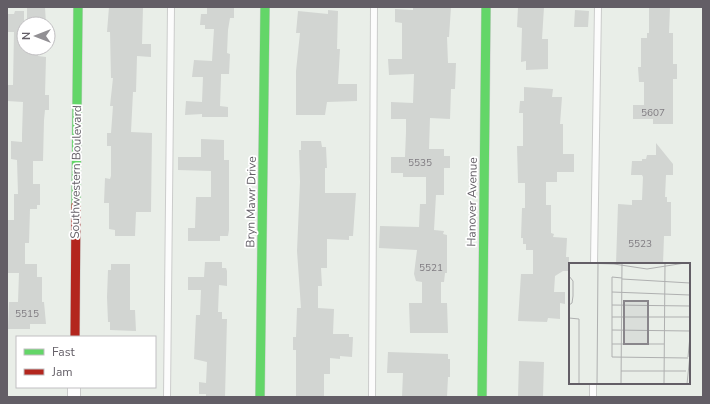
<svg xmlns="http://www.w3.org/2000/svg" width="710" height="404" font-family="'Nunito Sans',sans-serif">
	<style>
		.building { fill: #d2d5d2 }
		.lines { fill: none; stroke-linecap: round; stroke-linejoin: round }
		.lane-casing { stroke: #cbcccb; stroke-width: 8 }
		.street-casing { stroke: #cbcccb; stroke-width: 14 }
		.fast-casing { stroke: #c9cbca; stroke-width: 10 }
		.jam-casing { stroke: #c9cbca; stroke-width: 10 }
		.lane { stroke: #fcfcfc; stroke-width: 6 }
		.street { stroke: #fcfcfc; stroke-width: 12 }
		.fast { stroke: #63d668; stroke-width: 9 }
		.jam { stroke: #b3261e; stroke-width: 9 }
		.labels { text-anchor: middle; stroke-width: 3.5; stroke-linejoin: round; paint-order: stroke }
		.number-label { font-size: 10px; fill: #807d82 }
		.street-label { font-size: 12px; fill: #635e66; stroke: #fff }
		.inset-road { fill: none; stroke: #afb0b0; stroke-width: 1 }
		.view { fill: #89868b; fill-opacity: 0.15; stroke: #89868b; stroke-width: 2 }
		.inset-edge { fill: none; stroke: #635e66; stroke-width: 2 }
	</style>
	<rect width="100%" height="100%" fill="#e9eee8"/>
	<path class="building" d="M27,7H45L46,24H27Z
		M109,7H143L142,44H151V57L137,56L136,92H133L131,132L152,133L151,212H136L135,236H115V230L109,229V203H104L105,178L110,179L111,176V146H107V133H111L113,106H110L113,78H111L110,32H107Z
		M207,7H234V18H230L228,30L227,53L230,54L229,74H221V78L220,106L228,107V117H202V114L185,115L186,101L202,102L203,77H192L194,60L212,61L214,29H205V25H200L201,14H207Z
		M413,7H451L449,37H447L448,63H456L455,89H451L450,119L430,118L429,149H444V156H450V168H444V195H436L434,230L444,231L443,234L447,235V273H445L444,282H441V303H447L448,333H410L409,303H422V282L416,281L414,274L417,250L379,248L380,226L419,227L420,204H426V177H403V173H391V157H405L406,132V119H391V102L413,103L414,74L389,75L388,59H402V23L395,22V9L413,10Z
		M518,7H544L542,39H548V69L526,70V61L521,62L522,28L517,27Z
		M649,7H670L669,33H673V64H677V79H673V124H653V119H633V105H644V82H639L638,67H641V38H647V33H649Z
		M328,10L338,11L337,49H340L338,84H357V101L327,102L325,115H296V71L300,33H296L298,11L328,14Z
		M575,10L589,11L588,27H574Z
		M15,11H24V48H38V56L46,57L45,95H49V110H45L44,120L43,161H33V184H40V205H37V209H30L29,243H25V264H37V277H42V302H44L46,324H30V329H8L9,302H18L19,273H7V220H14V194H18L17,160L11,159V141L22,142V135L23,102L7,101V85H13L14,32H7V14H14Z
		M524,87L553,89L552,97H562L560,124H563V154H574V172H557V182H546V205H551V233L554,234L553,237L567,238L566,257H569V271H563L555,276L554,292H565V304L560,303V319L548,318L547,322L518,321L521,274H533V250H526V244H523V238H521L522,208H525V183H518L517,146H523V113H519L520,101H524Z
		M201,139L224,140V160H229V230L228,236H220V241H188V228H195L196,197H211V171L178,170V157H201Z
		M301,141H321L322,147H326L327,168H325V193H356L353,236H349V240L327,239V268H321L322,286H318V308L334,309L333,334H349V337H353L352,357L340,356V359L330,358V374H324V397H296V350H293V337H296L297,308H301L297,251L300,182L299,150H301Z
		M656,143L673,164V175H666L665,197H667V202H671V236H664L663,264H616L618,204L632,205V200H642L643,177L642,175H631L632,161H642V159H646L647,155H656Z
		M205,262H222V268H226L227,271V286L219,285L218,312H222V319H227L225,397H206V394H199V382L206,383L207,362L194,359L196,315H200L201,290H188V277H204Z
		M111,264H130V310H135L136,331L110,330V322H108L107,297L108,270H111Z
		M388,352L448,354V359H450V377H448L447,397H402L403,373H387Z
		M519,361L544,362L543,397H518Z"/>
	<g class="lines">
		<defs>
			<path id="lane" d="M594,264L598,7
				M167,397L171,7
				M372,397L374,7
				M593,397V383"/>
			<path id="street" d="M74,397V387"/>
			<path id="fast" d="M76,205L78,7
				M260,397L265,7
				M482,397L486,7"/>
			<path id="jam" d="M75,337L76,205"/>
		</defs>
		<use href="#lane" class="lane-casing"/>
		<use href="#street" class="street-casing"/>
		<use href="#fast" class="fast-casing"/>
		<use href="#jam" class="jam-casing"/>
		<use href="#lane" class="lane"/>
		<use href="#street" class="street"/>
		<use href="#fast" class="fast"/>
		<use href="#jam" class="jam"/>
	</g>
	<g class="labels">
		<g class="number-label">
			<text x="653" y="116">5607</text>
			<text x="420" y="166">5535</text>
			<text x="640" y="247">5523</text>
			<text x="431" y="271">5521</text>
			<text x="27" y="317">5515</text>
		</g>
		<g class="street-label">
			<text transform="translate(76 172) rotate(-89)" y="4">Southwestern Boulevard</text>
			<text transform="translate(251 202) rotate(-89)" y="4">Bryn Mawr Drive</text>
			<text transform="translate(472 202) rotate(-89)" y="4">Hanover Avenue</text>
		</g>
	</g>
	<g transform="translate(569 263)">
		<rect width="121" height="121" fill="#e9eee8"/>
		<path class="inset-road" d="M14,0L45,1L78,6L116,0M0,13L4,18V33L3,40L0,42M53,15L43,14V94L119,95M53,16L121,20M43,29L121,32M43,42L121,43M43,54H121M0,55L10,56V121M43,67L121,68M43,81H95M119,94L121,73M52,108H117M0,121H30M28,121L29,0M52,121L53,0M95,121L96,0M118,121L121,92"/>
		<path class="view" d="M55,38H79V81H55Z"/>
		<rect width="121" height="121" class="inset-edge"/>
	</g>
	<rect width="710" height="404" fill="none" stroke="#635e66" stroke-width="16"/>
	<rect x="16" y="336" width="140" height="52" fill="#ffffff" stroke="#c1bfc2"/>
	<rect x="24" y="349" width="20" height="6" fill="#63d668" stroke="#c1bfc2"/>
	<text x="52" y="356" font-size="12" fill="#635e66">Fast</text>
	<rect x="24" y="369" width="20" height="6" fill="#b3261e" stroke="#c1bfc2"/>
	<text x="52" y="376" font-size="12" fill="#635e66">Jam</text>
	<g transform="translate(36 36) rotate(270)"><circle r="19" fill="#ffffff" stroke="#c1bfc2"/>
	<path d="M0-3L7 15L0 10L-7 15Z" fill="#929094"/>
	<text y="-6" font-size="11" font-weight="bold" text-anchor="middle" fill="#635e66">N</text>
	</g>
</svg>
